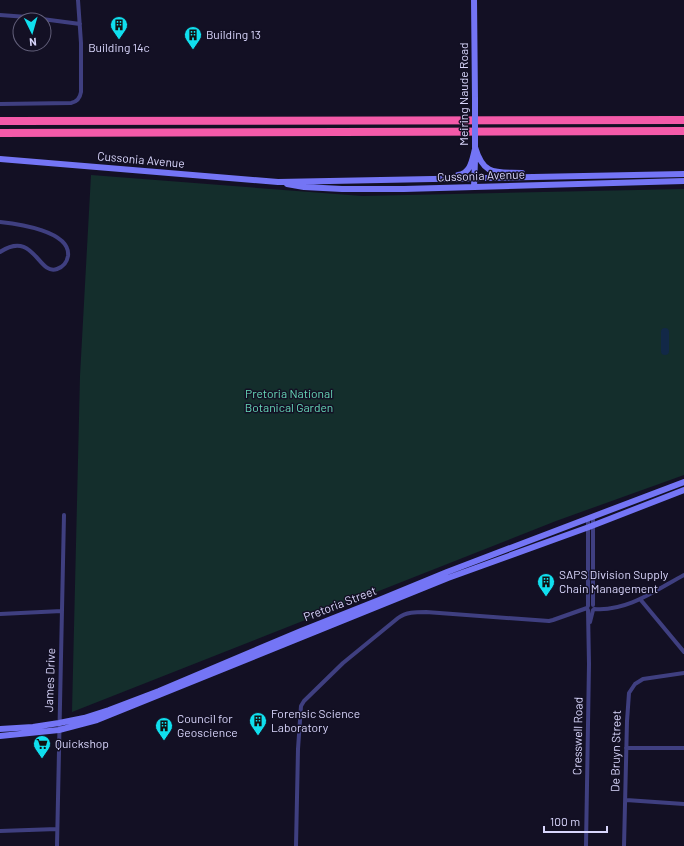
<svg xmlns="http://www.w3.org/2000/svg" width="684" height="846" font-family="Barlow,sans-serif">
	<style>
		.green { fill: #142e2c }
		.lines { fill: none; stroke-linecap: round; stroke-linejoin: round }
		.river { stroke: #122847; stroke-width: 8 }
		.street { stroke: #3f3f80; stroke-width: 4 }
		.secondary { stroke: #7475f5; stroke-width: 6 }
		.highway { stroke: #f45aa9; stroke-width: 8 }
		.secondary-bridge { stroke: #7475f5; stroke-width: 6 }
		.labels { text-anchor: middle; stroke-width: 3; stroke-linejoin: round; paint-order: stroke }
		.poi-label { font-size: 12px; fill: #d9d6fc; stroke: #131024; text-anchor: start }
		.street-label { font-size: 12px; fill: #d9d6fc; stroke: #131024 }
		.park-label { font-size: 12px; fill: #67d8b8; stroke: #131024 }
	</style>
	<rect width="100%" height="100%" fill="#131024"/>
	<path class="green" d="M91,175L362,196L684,189V475L556,521L72,712L80,376Z"/>
	<g class="lines">
		<path class="river" d="M665,351V332"/>
		<path class="street" d="M0,15L27,17L80,24
			M0,104L71,103C77,102 80,98 81,92V43L78,0
			M0,222C18,224 71,231 68,256C67,262 63,267 57,269C38,276 34,229 0,252
			M593,516V605
			M640,599L684,652
			M588,606V518
			M594,609C627,612 656,590 684,575
			M0,614L62,611
			M590,622L593,610
			M626,748H684
			M626,800L684,804
			M0,831L57,829
			M57,846L64,515
			M296,846L298,749L301,706L304,701L343,663L398,618C406,612 416,612 426,612L549,621L553,620L587,608
			M586,846L589,664L588,610
			M624,846L627,721L629,693L635,684L643,679L684,673"/>
		<path class="secondary" d="M474,0L475,99
			M475,147C484,177 496,172 522,173
			M0,159L278,182L684,174
			M458,175C471,173 472,160 475,149
			M287,184L304,187L342,189H404L684,181
			M474,187L475,160
			M0,729L33,727L59,723L84,718L109,710L159,691L301,631L379,600L447,572L684,482
			M0,736L59,730L97,720L448,578L589,527L684,490"/>
		<path class="highway" d="M0,121L684,120
			M0,133L684,131"/>
		<path class="secondary-bridge" d="M475,99V147"/>
	</g>
	<defs>
		<symbol id="building-pin" viewBox="-11 -11 22 30"><path d="M0 17L-7.5 6A9.5 9.5 0 1 1 7.5 6Z" fill="#10dfee" stroke="#131024"/><path d="M-4-6H4V6H1V3H-1V6H-4ZM-2.5-4.3h1.7v1.8h-1.7ZM.8-4.3h1.7v1.8H.8ZM-2.5-1h1.7V.8h-1.7ZM.8-1h1.7V.8H.8Z" fill="#111"/></symbol>
		<symbol id="supermarket-pin" viewBox="-11 -11 22 30"><path d="M0 17L-7.5 6A9.5 9.5 0 1 1 7.5 6Z" fill="#10dfee" stroke="#131024"/><path d="M-6-5.5h2.5l.6 2H6L4.5 2H-2.5L-4.4-4H-6ZM-1.5 3.2a1.3 1.3 0 1 0 .1 0ZM3 3.2a1.3 1.3 0 1 0 .1 0Z" fill="#111"/></symbol>
	</defs>
	<g fill-rule="evenodd">
		<use href="#building-pin" x="109" y="15" width="20" height="27"/>
		<use href="#building-pin" x="183" y="25" width="20" height="27"/>
		<use href="#building-pin" x="536" y="572" width="20" height="27"/>
		<use href="#building-pin" x="248" y="711" width="20" height="27"/>
		<use href="#building-pin" x="154" y="716" width="20" height="27"/>
		<use href="#supermarket-pin" x="32" y="734" width="20" height="27"/>
	</g>
	<g class="labels">
		<g class="poi-label">
			<text x="206" y="39">Building 13</text>
			<text x="119" y="52" text-anchor="middle">Building 14c</text>
			<text x="559" y="579">SAPS Division Supply<tspan x="559" dy="14">Chain Management</tspan></text>
			<text x="271" y="718">Forensic Science<tspan x="271" dy="14">Laboratory</tspan></text>
			<text x="177" y="723">Council for<tspan x="177" dy="14">Geoscience</tspan></text>
			<text x="55" y="748">Quickshop</text>
		</g>
		<g class="street-label">
			<text transform="translate(464 94) rotate(-90)" y="4">Meiring Naude Road</text>
			<text transform="translate(141 160) rotate(5)" y="4">Cussonia Avenue</text>
			<text transform="translate(481 176) rotate(-2)" y="4">Cussonia Avenue</text>
			<text transform="translate(340 604) rotate(-21)" y="4">Pretoria Street</text>
			<text transform="translate(50 680) rotate(-88)" y="4">James Drive</text>
			<text transform="translate(578 736) rotate(-89)" y="4">Cresswell Road</text>
			<text transform="translate(616 751) rotate(-89)" y="4">De Bruyn Street</text>
		</g>
		<g class="park-label">
			<text x="289" y="398">Pretoria National<tspan x="289" dy="14">Botanical Garden</tspan></text>
		</g>
	</g>
	<g transform="translate(32 32) rotate(175)"><circle r="19" fill="#131024" stroke="#625f7a"/>
	<path d="M0-3L7 15L0 10L-7 15Z" fill="#10dfee"/>
	<text y="-6" font-size="11" font-weight="bold" text-anchor="middle" fill="#d9d6fc">N</text>
	</g>
	<path d="M544 826v6h63v-6" fill="none" stroke="#d9d6fc" stroke-width="2"/>
	<text x="550" y="826" font-size="12" fill="#d9d6fc" stroke="#131024" stroke-width="3" paint-order="stroke">100 m</text>
</svg>
